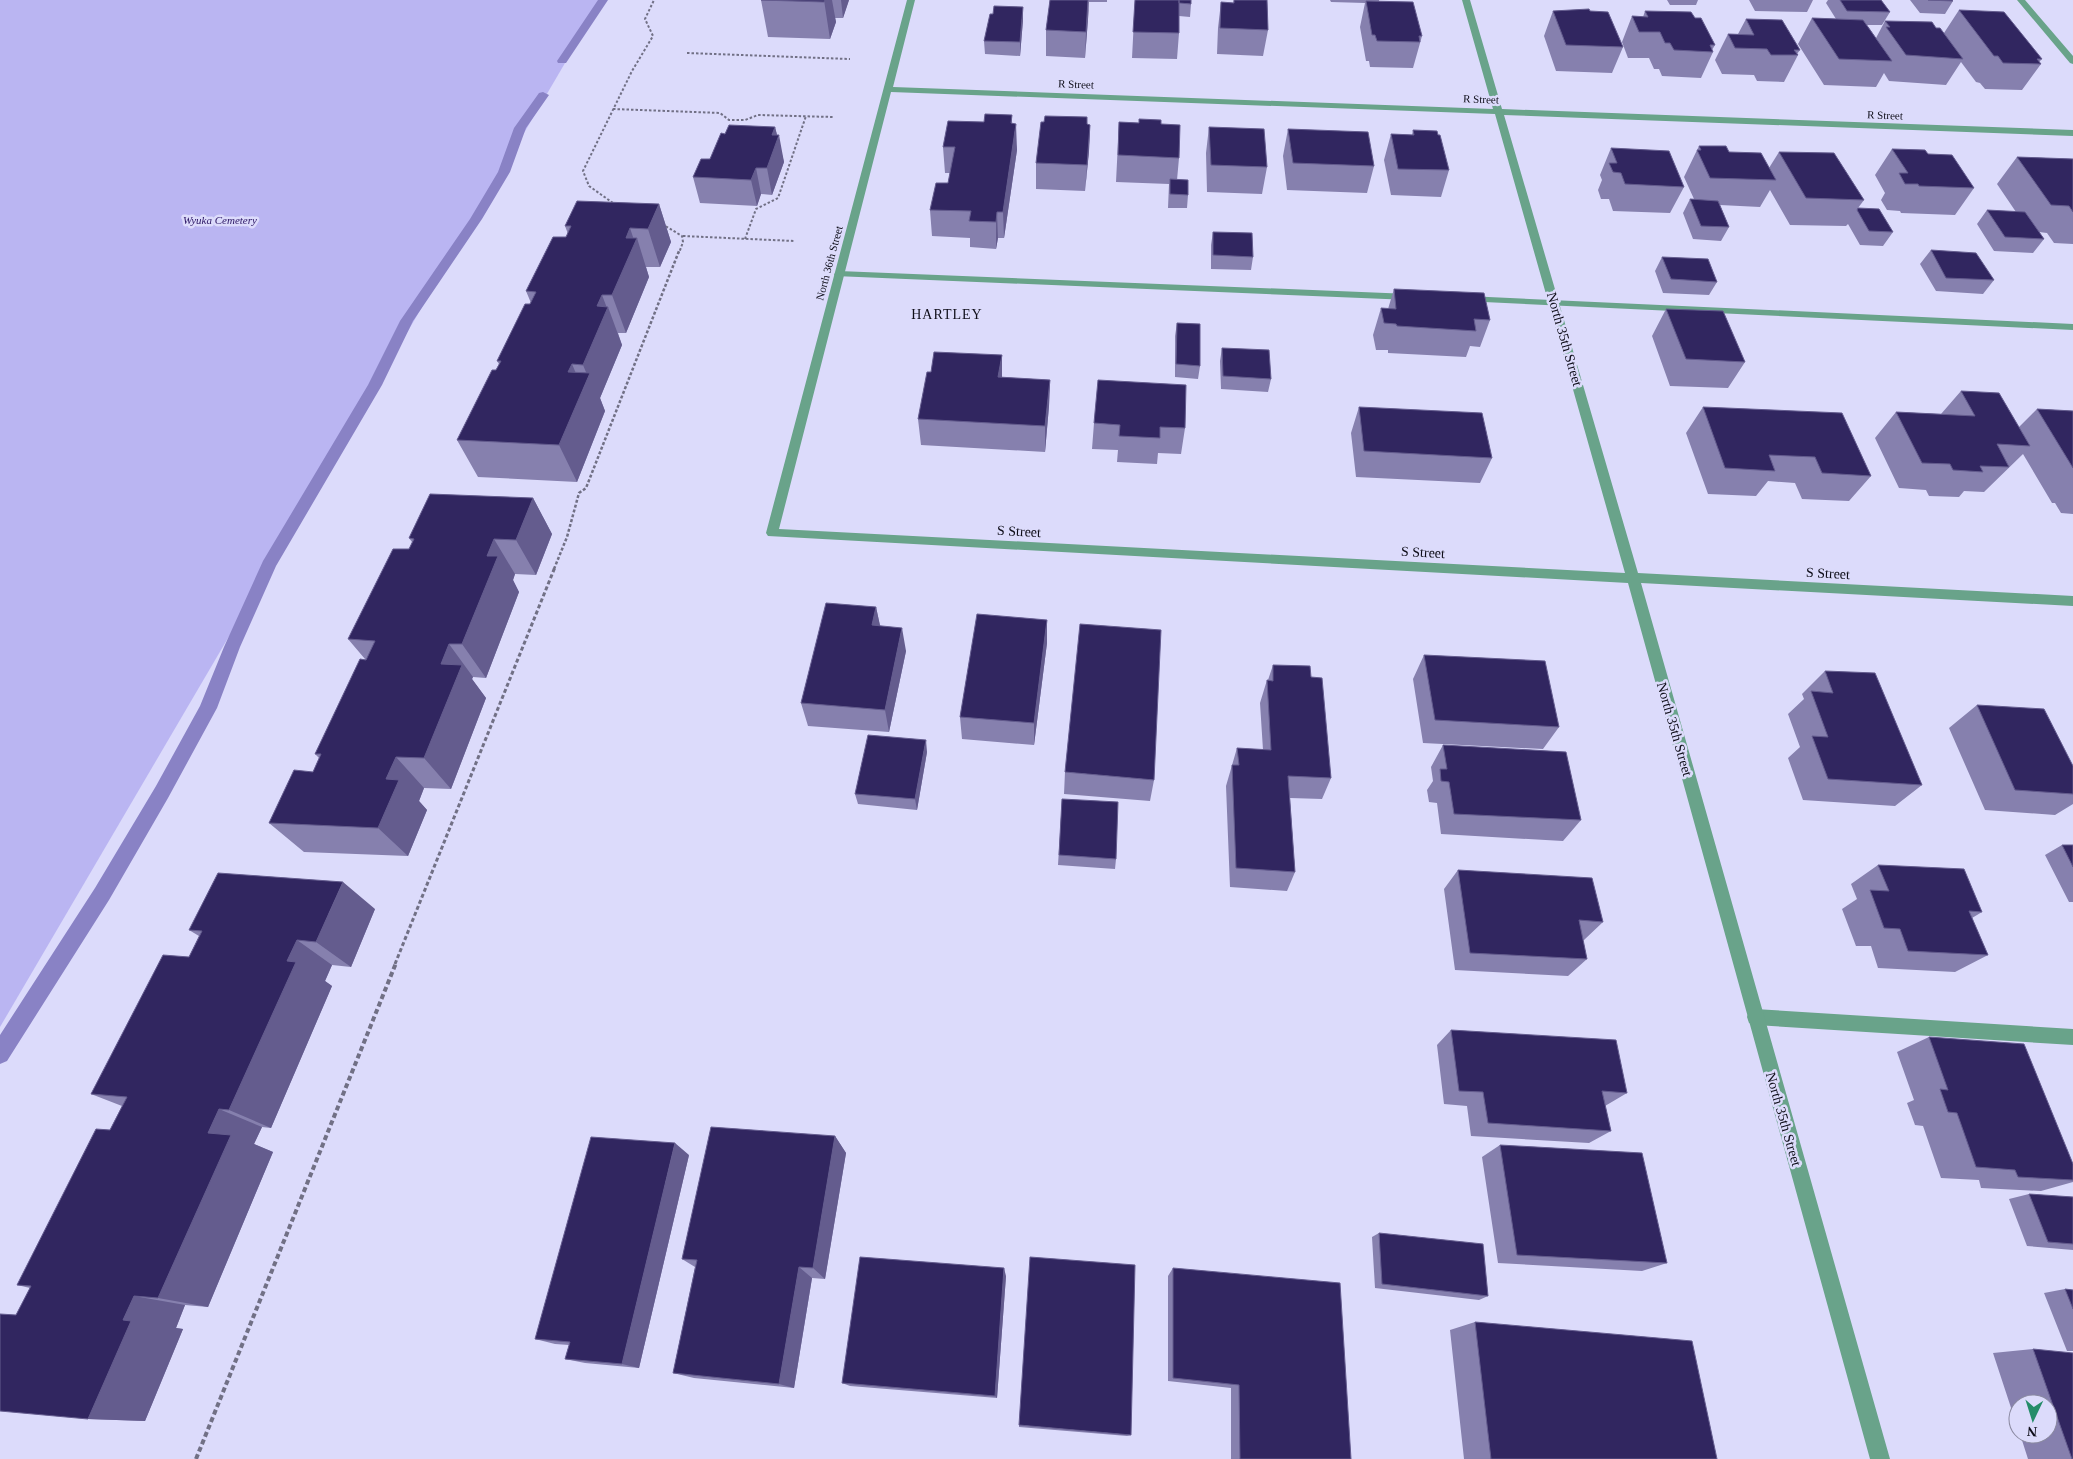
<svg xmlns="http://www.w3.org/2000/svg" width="2073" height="1459" font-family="'Times New Roman',serif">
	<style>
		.green { fill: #bab5f2 }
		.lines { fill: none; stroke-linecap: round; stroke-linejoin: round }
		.stream { fill: #8982c5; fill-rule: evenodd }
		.path-far3 { stroke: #717085; stroke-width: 2; stroke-dasharray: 2.5 2; stroke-linecap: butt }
		.path-far2 { stroke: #717085; stroke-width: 2.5; stroke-dasharray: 3 2; stroke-linecap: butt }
		.path-far1 { stroke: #717085; stroke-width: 3; stroke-dasharray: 4 2.5; stroke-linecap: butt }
		.path { stroke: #717085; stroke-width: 4; stroke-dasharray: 5 3; stroke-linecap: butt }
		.service { fill: #69a38a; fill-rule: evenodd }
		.minor { fill: #69a38a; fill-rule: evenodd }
		.wall { fill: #8680ae }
		.shaded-wall { fill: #645c8e }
		.building { fill: #312660; stroke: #645c8e }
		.labels { text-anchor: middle; stroke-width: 5; stroke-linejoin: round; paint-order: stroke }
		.far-street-label { font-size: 11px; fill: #0e0d18; stroke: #dcdbfb }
		.far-park-label { font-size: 11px; font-style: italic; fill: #2b1564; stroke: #dcdbfb }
		.far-quarter-label { font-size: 14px; letter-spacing: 1px; fill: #0e0d18; stroke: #dcdbfb }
		.street-label { font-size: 14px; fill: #0e0d18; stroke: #dcdbfb }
	</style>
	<rect width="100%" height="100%" fill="#dcdbfb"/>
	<path class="green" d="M0,0H602L0,1027Z"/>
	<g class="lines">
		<path class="stream" d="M598,0H608L566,63H558L557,61Z
			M543,92L549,95L526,128L510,172L482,219L413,321L382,385L276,566L240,647L217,708L168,798L109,900L7,1061L0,1064V1035L95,888L156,786L200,706L224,647L263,561L368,385L400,321L470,219L498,172L514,128L539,93Z"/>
		<path class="path-far3" d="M687,53L850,59
			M613,109L720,113L729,120H745L758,115L833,117
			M613,203L589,186L583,171L632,71L653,36L645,19L654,0
			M662,224L682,236L683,242L679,253
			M683,236L794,241
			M745,239L756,209L778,198L806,116"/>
		<path class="path-far2" d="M554,569L567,537L579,493L586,488L679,251"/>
		<path class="path-far1" d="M395,964L555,567"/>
		<path class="path" d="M196,1459L396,963"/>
		<path class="service" d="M839,271L1410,294L1415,297L1410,300L835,276L834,274Z
			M1467,296L2073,324V330L1463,301V297Z
			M1755,1009L2073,1029V1045L1755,1025L1749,1023L1747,1017L1749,1011Z"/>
		<path class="minor" d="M907,0H915L893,87L1493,109L1462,0H1470L1502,109L2073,130V136L1504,115L1638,573L2073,596V606L1641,583L1890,1459H1870L1628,583L768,536L766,533ZM891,92L1495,114L1625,573L779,529Z
			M2017,0H2025L2073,56V64L2070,63Z"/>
	</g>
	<path class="wall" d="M761,0H849L843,18H835L836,22L830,39L768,37Z
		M1050,0H1107V2H1089L1088,19L1085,58L1046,56V30Z
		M1135,0L1191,4L1190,17L1179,16V33L1177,59L1132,58Z
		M1234,0H1267L1268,30L1263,56L1217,54L1218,28L1221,2L1233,3Z
		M1330,0H1379V1L1422,36L1413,68L1370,67L1369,61H1366L1360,27L1365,3L1331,2Z
		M1667,0H1698L1696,5H1670Z
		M1749,0H1813L1807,12L1755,11Z
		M1828,0H1881L1890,12L1882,25H1867L1876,38L1885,21L1936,28L1944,33L1959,10L2042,59L2039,62L2041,64L2022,90L1985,89L1980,83L1976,82L1961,62L1946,85L1889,81L1884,73L1876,87L1824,85L1798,44L1812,18L1836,19L1826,3Z
		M1910,0H1952L1953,1L1945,14L1920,13Z
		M1553,11H1590L1623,47L1612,73L1556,71L1544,36Z
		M1645,11L1695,18L1715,45L1712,50L1713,52L1701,78L1662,76L1659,69H1654L1649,58H1628L1622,42L1632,16L1643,17Z
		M1746,19L1800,50L1797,54L1798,55L1784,82L1757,81L1754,75L1722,74L1715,60L1728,34H1738Z
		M1023,20L1020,56L985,54L984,41Z
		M1012,115V123L1017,150L1004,238H998L996,249L970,247V238L932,236L930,210L948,183L950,173H945L943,147L984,122Z
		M1119,122L1161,124L1179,158L1177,180L1188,195L1187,208H1168L1169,184L1116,182Z
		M1087,124L1090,125L1089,151L1085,191L1036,189V163Z
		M775,127L784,162L772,195L761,194L757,206L700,203L693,177L710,159L725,134Z
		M1209,127L1267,167L1262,194L1207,192L1206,153Z
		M1288,129L1374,166L1367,193L1287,190L1283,156Z
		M1413,130L1449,170L1441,197L1391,195L1384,160L1391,134L1412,135Z
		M1699,146L1729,152L1769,168L1779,152L1864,200L1858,208L1893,232L1883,246L1860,245L1848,224L1846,226L1790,225L1770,190L1760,207L1720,205L1729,227L1721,241L1693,239L1683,213L1690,199H1694L1684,177Z
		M1611,148L1684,187L1670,213L1613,211L1609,199H1601L1598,190L1602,180L1600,175Z
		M1892,149L1928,154L1974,188L1955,215L1901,213L1900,211L1887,210L1881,200L1885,193L1875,175Z
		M2017,157L2073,159V244L2054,243L2047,233L2039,232L2044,239L2033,253L1994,251L1977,224L1987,210L2016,212L1997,184Z
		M659,204L671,242L660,267H646L649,277L626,333H618L622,345L600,398L605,411L577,482L478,477L457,440L496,370L499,364L497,361L531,303L526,291L566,237L568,234L565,226Z
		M1213,232L1253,257L1251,270L1211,269V245Z
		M1931,250L1994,280L1983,294L1936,291L1920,264Z
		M1662,257L1717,282L1709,295L1663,293L1655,271Z
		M1394,289L1490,320L1480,347L1470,346L1466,357L1388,353V350H1376L1373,335L1381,308L1388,309Z
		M1666,309L1745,362L1728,388L1670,386L1652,336Z
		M1177,323L1200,366L1198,379L1175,377V336Z
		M1222,348L1271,379L1268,392L1221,389L1220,361Z
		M1002,355V377L1050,380L1049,406L1045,452L921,445L918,419L931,372Z
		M1961,391L2019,427L2037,409L2073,411V514L2061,513L2055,503H2052L2023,454L1984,492L1964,491L1959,497L1929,496L1926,490L1899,488L1875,438L1896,412L1941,414Z
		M1359,407L1492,458L1480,483L1356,477L1351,433Z
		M1703,407L1871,476L1849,501L1802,499L1795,483L1768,481L1756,496L1708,494L1686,433Z
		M1094,423L1185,428L1181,454L1158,453L1157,464L1117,462L1118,450L1092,449Z
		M533,498L552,534L536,575L515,574L513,580L519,592L486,678L473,677L472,679L486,698L451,789L424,788L419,801L427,810L408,856L304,852L269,823L313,772L319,758L315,754L365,659L348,639L409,549L412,542L409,538Z
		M876,607L880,626L906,651L889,732L808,726L801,703Z
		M1047,620V643L1034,745L962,739L960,717Z
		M1424,655L1559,727L1543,749L1423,743L1413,679Z
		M1273,665L1311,677L1331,778L1322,799L1290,798L1295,872L1287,891L1230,887L1226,786L1237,748L1263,750L1260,703L1267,680H1268Z
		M1825,671L1922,785L1895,806L1803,800L1788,758L1800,747L1788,714L1804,699L1802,694Z
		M1977,705L2073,766V804L2055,815L1985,810L1949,728Z
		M1443,745L1581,820L1563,841L1441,834L1437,803L1429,802L1427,790L1433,781L1431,767Z
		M927,752L917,810L858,804L855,794Z
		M1065,772L1154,780L1150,801L1064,794Z
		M1062,799L1116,859L1115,869L1058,865Z
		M2062,845H2073V902H2069L2045,855Z
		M1878,865L1982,912L1972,918L1988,955L1955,972L1878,968L1871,946H1856L1842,909L1857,899L1851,884Z
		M1458,870L1603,922L1584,940H1583L1587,959L1568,976L1455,970L1444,889Z
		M375,909L351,967L332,965L325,981L332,986L271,1128L262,1127L254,1144L273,1152L208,1307L185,1305L176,1328L183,1329L145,1421L88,1419L16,1315L30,1288L17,1285L110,1130L122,1106L91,1094L189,957L199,936L189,930Z
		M1451,1030L1627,1093L1605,1106L1611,1131L1589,1143L1471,1136L1467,1106L1444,1104L1437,1045Z
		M1929,1037L2073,1164V1182L2041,1191L1981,1188L1979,1180L1941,1178L1923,1126L1915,1125L1907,1103L1914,1100L1897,1052Z
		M835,1136L846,1153L825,1279L812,1278L794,1388L694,1378L673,1373L695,1267L682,1259Z
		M1500,1145L1667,1263L1642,1271L1498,1263L1482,1157Z
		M689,1155L639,1368L585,1363L565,1359L569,1345L555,1344L535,1339Z
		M2029,1194L2073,1197V1250L2027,1246L2009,1199Z
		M1379,1233L1488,1296L1479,1300L1375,1288L1372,1237Z
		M1173,1268L1351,1459H1231V1388L1168,1381V1276Z
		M1006,1276L997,1398L850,1386L842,1383Z
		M2065,1289L2073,1290V1351H2067L2044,1293Z
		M1475,1322L1717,1459H1464L1450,1330Z
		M2033,1349L2073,1459H2028L2020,1434H2048V1404H2018V1429L1993,1353Z
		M1019,1425L1131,1435L1127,1436L1019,1427Z"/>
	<path class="shaded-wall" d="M824,0H832L836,22L830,39Z
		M841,0H849L843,18Z
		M1089,0L1088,19L1085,58L1086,32Z
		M1023,7V20L1020,56V42Z
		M1016,124L1017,150L1004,238L1003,212Z
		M1090,125L1089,151L1085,191L1087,165Z
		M775,127L778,139L779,135L784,162L772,195L767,168L772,135Z
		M756,168L761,194L757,206L751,180Z
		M659,204L671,242L660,267L648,229Z
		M997,212L998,238L996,249V222Z
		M630,228L635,243L637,238L649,277L626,333L612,295L626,238Z
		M602,295L607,308L608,307L622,345L600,398L605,411L577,482L559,445L568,372L572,364L583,390L588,377L583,365L597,306Z
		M1002,355V381L998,377Z
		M1050,380L1049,406L1045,452V426Z
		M533,498L552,534L536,575L516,540Z
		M494,539L515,574L513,580L519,592L486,678L462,644L487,556Z
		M876,607L881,630L872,625Z
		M1047,620V643L1034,745V723Z
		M902,628L906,651L889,732L885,710Z
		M449,644L473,677L472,679L486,698L451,789L424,758L441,664Z
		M926,740L927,752L917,810L915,799Z
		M396,757L424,788L419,801L427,810L408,856L378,828L386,779Z
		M343,882L375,909L351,967L316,942Z
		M297,940L332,965L325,981L332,986L271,1128L229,1110L287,961Z
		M219,1109L262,1127L254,1144L273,1152L208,1307L158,1298L208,1133Z
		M835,1136L846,1153L825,1279L813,1268Z
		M675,1143L689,1155L639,1368L622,1364Z
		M799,1267L812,1278L794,1388L779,1384Z
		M1004,1268L1006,1276L997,1398L995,1396Z
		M134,1296L185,1305L176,1328L183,1329L145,1421L88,1419L123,1320Z"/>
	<path class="building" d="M761,0H825L824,2Z
		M1050,0H1088L1086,32L1046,30Z
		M1135,0H1179V33L1133,32Z
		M1179,0H1191V4L1179,3Z
		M1234,0H1267L1268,30L1220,28L1221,2L1234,3Z
		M1840,0H1881L1890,12L1847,11Z
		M1928,0H1952L1953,1Z
		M1366,1L1413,2L1422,36H1419L1420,42L1377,41L1375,35H1372Z
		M994,6L1023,7L1020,42L984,41L990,14H993Z
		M1589,9L1590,11L1608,12L1623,47L1566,45L1553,11Z
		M1959,10L2004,12L2042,59H2037L2041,64L2003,63L1998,56H1994Z
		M1645,11L1691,12L1695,18H1701L1715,45H1710L1713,52L1674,50L1670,43H1665L1660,32H1639L1632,16L1648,17Z
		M1812,18L1863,20L1892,61L1839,59Z
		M1746,19L1782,20L1800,50H1794L1798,55H1771L1767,49L1735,48L1728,34L1754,35Z
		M1885,21L1932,22L1936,28H1940L1963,59L1906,55L1886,27H1890Z
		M985,114L1012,115L1011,123L1016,124L1003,212H997L996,222L969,221L971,211L930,210L936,183H948L955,147H943L948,121L984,122Z
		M1045,116L1087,117V124L1090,125L1087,165L1036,163L1041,122H1044Z
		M1139,119L1161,120V124L1180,125L1179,158L1118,155L1119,122L1139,123Z
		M729,125L775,127L772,135H779L767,168H756L751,180L693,177L701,159H710L721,133L725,134Z
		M1209,127L1264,129L1267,167L1211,165Z
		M1288,129L1368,132L1374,166L1293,163Z
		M1413,130L1437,131L1438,135H1440L1449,170L1398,169L1391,134L1414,135Z
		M1699,146H1726L1729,152L1761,153L1776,180L1710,178L1697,150H1701Z
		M1611,148L1669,151L1684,187L1625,184L1621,173L1613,172L1609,163H1617Z
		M1892,149L1925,150L1928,154L1952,155L1974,188L1919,186L1918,184H1905L1899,173H1908Z
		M1779,152L1834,153L1864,200L1806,198Z
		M2017,157L2073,159V212L2069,206L2051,205Z
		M1170,179L1188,180V195L1170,194Z
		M1690,199L1718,201L1729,227L1701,226Z
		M577,201L659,204L648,229L630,228L626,238H637L612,295H602L597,306L608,307L583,365L572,364L568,372L590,373L559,445L457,440L492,370H496L501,361H497L525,304H530L536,292L526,291L553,237H566L571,226H565Z
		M1858,208L1879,209L1893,232L1869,231L1857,210Z
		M1987,210L2025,212L2044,239L2005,237Z
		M1213,232L1252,233L1253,257L1213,255Z
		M1931,250L1976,253L1994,280L1946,278Z
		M1662,257L1708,259L1717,282L1671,279Z
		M1394,289L1484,293L1490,320L1474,319L1476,331L1397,326L1396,324L1384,323L1381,308L1396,309Z
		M1666,309L1723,311L1745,362L1686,359Z
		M1177,323L1200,324V366L1176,364Z
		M1222,348L1269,350L1271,379L1223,376Z
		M934,352L1002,355L998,377L1050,380L1045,426L918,419L927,372H931Z
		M1098,380L1186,385L1185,428L1160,427V438L1119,436L1120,425L1094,423Z
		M1961,391L1999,393L2030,446L1997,444L2009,467L1980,466L1983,472L1953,470L1950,464L1922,463L1896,412L1975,416Z
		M1359,407L1482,413L1492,458L1364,451Z
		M1703,407L1842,413L1871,476L1822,473L1815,457L1769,455L1775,471L1725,468Z
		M2037,409L2073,411V468Z
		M430,494L533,498L516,540L494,539L487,556H498L462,644H449L441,664L462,665L424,758L396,757L386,779L399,780L378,828L269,823L294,770L313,772L321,754H315L360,659L366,660L375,641L348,639L393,549H409L414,539L409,538Z
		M826,603L876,607L872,625L902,628L885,710L801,703Z
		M977,614L1047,620L1034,723L960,717Z
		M1080,624L1161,630L1154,780L1065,772Z
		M1424,655L1545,661L1559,727L1435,720Z
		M1273,665L1310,666L1311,677L1322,678L1331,778L1288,776L1295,872L1236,868L1232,765H1239L1237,748L1271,750L1267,680L1273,681Z
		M1825,671L1875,673L1922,785L1828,779L1812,736L1828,737L1811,691L1833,693Z
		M1977,705L2044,709L2073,766V794L2015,790Z
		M868,735L926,740L915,799L855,794Z
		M1443,745L1566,752L1581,820L1454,814L1449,782L1441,781L1440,769H1447Z
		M1062,799L1118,802L1116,859L1059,855Z
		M2062,845H2073V867Z
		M1878,865L1964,869L1982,912L1969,911L1988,955L1908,951L1900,929L1884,928L1870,890L1889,891Z
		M1458,870L1592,878L1603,922L1579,920L1587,959L1470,953Z
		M218,873L343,882L316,942L297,940L287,961L296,962L229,1110L219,1109L208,1133L231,1135L158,1298L134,1296L123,1320L131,1321L88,1419L0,1411V1314L16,1315L31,1286L17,1285L96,1129L110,1130L127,1097L91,1094L163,955L189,957L202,931L189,930Z
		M1451,1030L1616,1040L1627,1093L1602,1091L1611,1131L1488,1123L1483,1092L1459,1091Z
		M1929,1037L2024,1044L2073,1164V1180L2018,1177L2015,1170L1976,1167L1957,1113L1948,1112L1940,1089L1948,1090Z
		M711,1127L835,1136L813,1268L799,1267L779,1384L673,1373L697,1260L682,1259Z
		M591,1137L675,1143L622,1364L565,1359L570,1342L535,1339Z
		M1500,1145L1642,1153L1667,1263L1517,1255Z
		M2029,1194L2073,1197V1244L2048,1242Z
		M1379,1233L1483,1244L1488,1296L1382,1284Z
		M860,1257L1004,1268L995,1396L842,1383Z
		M1030,1257L1135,1265L1131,1435L1019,1425Z
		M1173,1268L1340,1283L1351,1459H1240L1239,1385L1173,1378Z
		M2065,1289L2073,1290V1309Z
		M1475,1322L1692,1341L1717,1459H1491Z
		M2033,1349L2073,1353V1459H2072Z"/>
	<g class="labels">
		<g class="far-street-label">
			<text transform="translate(1076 84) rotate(2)" y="4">R Street</text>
			<text transform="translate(1481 99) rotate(2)" y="4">R Street</text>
			<text transform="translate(1885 115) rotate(2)" y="4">R Street</text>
			<text transform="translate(829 263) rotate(-75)" y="4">North 36th Street</text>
		</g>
		<g class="far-park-label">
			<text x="220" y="224">Wyuka Cemetery</text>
		</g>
		<g class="far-quarter-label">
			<text x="947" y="319">HARTLEY</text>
		</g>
		<g class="street-label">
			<text transform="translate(1565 339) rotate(74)" y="5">North 35th Street</text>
			<text transform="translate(1019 531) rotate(3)" y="5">S Street</text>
			<text transform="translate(1423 552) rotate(3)" y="5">S Street</text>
			<text transform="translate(1828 573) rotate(3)" y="5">S Street</text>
			<text transform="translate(1675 729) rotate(74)" y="5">North 35th Street</text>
			<text transform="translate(1784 1119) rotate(74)" y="5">North 35th Street</text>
		</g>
	</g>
	<g transform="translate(2033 1419) rotate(184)"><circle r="24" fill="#dcdbfb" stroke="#8a89a0"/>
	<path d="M0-4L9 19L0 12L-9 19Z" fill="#258c69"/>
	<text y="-8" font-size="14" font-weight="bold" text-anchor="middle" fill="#0e0d18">N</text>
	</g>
</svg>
